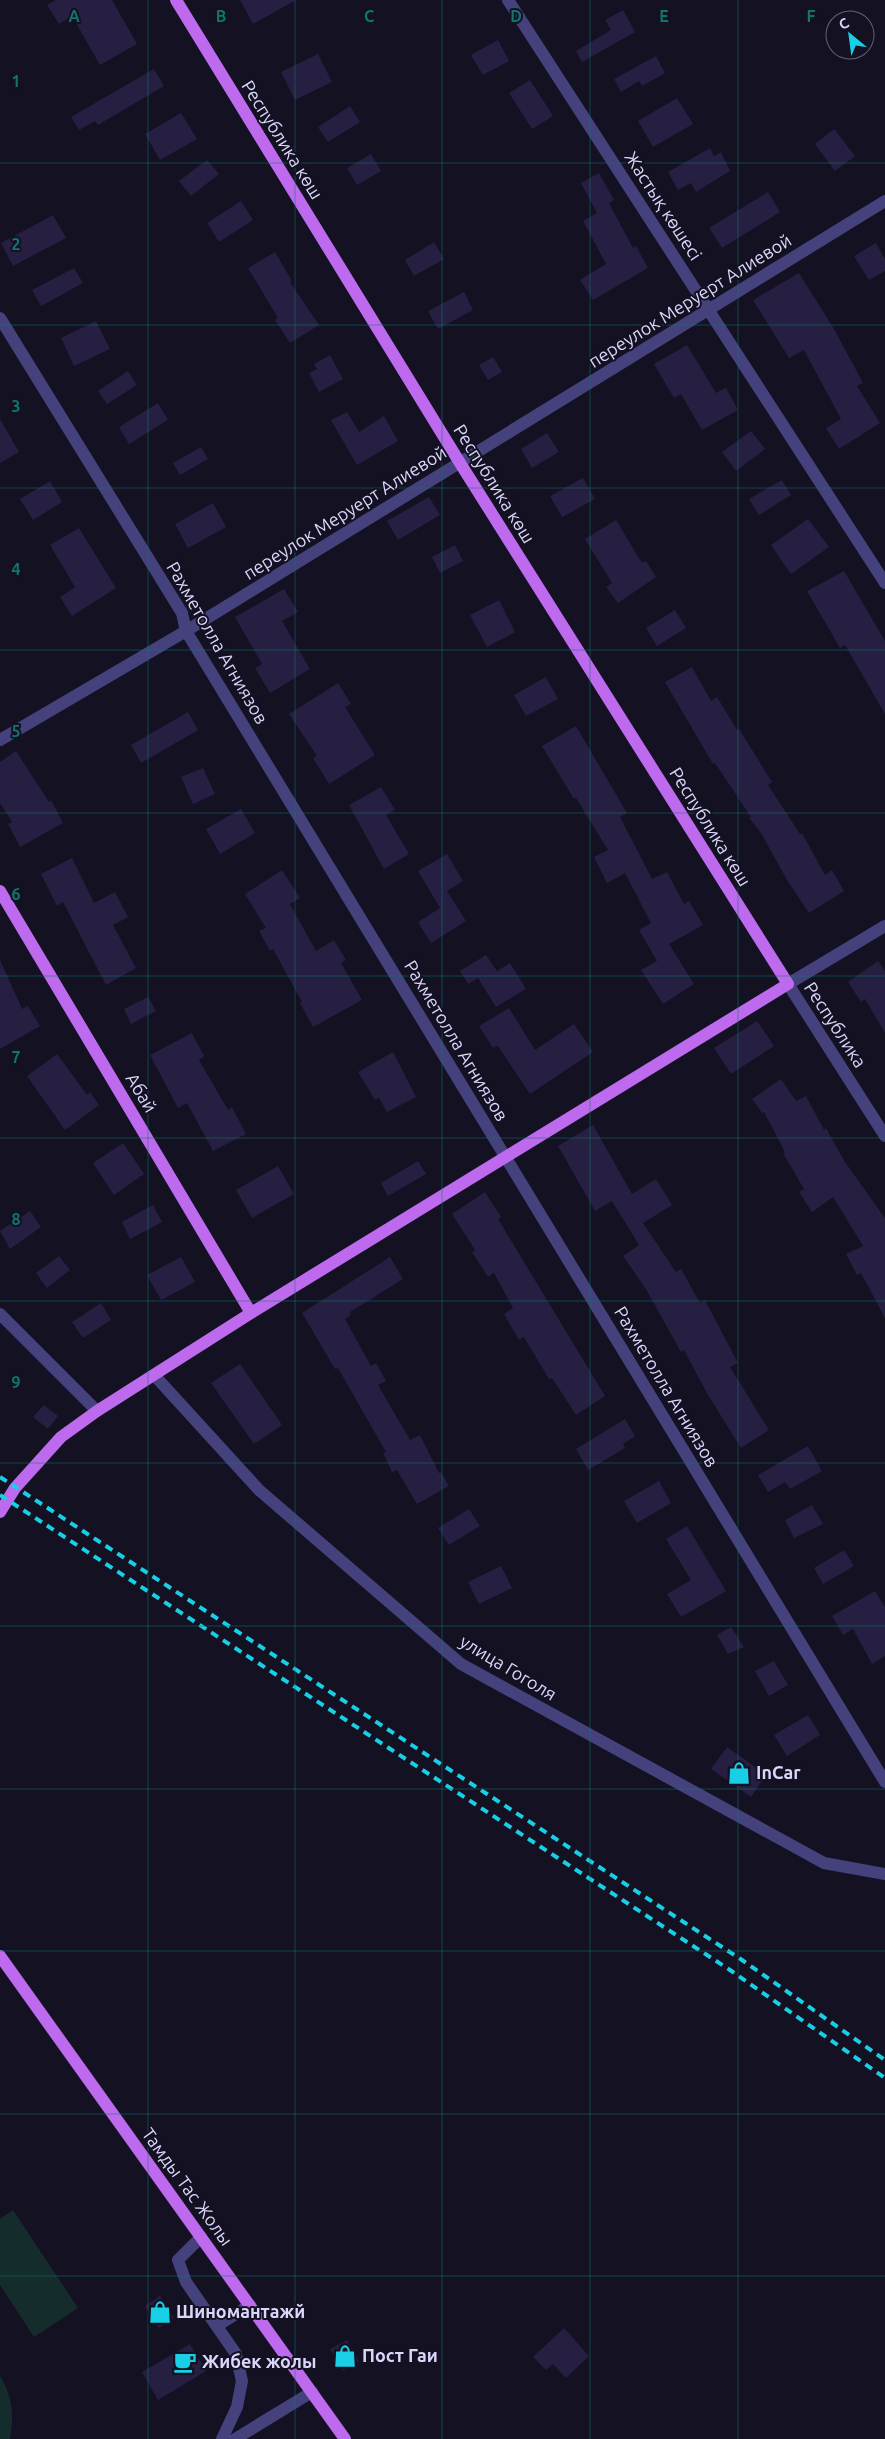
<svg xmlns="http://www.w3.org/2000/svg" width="885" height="2439" font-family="Ubuntu,sans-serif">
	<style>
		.green { fill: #142c2b }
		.building { fill: #261f42 }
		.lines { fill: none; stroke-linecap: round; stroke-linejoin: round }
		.minor { stroke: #44417d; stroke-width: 12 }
		.major { stroke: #be6aef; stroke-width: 12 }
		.rail { stroke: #19cfe5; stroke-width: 4; stroke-dasharray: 8 6; stroke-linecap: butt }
		.grid { fill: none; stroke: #0f766e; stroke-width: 1; stroke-opacity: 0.55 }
		.labels { text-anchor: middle; stroke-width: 4; stroke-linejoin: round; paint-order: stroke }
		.street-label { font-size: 18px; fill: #dbd7fb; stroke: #141123 }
		.poi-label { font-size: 18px; font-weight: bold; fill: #dbd7fb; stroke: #141123; text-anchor: start }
		.grid-label { font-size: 16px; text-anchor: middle; font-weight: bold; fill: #0f766e; stroke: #141123; stroke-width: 4; stroke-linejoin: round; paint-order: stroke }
	</style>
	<rect width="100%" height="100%" fill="#141123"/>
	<path class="green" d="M13,2210L78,2308L34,2337L0,2285V2219Z
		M0,2376C13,2397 14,2415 10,2439H0Z"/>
	<path class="building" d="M56,0H112L137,44L100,65L72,16L59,24L47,5Z
		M240,0H296L253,24Z
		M623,10L635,32L582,62L576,51L611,30L605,20Z
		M498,40L509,61L483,75L471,55Z
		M318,54L332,82L295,100L281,72Z
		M656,56L665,73L642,86L639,81L621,92L614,79Z
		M154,69L164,86L98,125L95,121L79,130L71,117Z
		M530,80L553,116L532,129L509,93Z
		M677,98L693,124L653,147L638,121Z
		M350,106L360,122L328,142L318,127Z
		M181,113L197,139L160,160L145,134Z
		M834,129L855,156L835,171L815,144Z
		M710,148L714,156L721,152L730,171L696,192L691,183L678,190L668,172Z
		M371,154L381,171L357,185L347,168Z
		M207,160L219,174L191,196L179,181Z
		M599,173L614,200L609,203L633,248L636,246L648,268L593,300L580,280L606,264L583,221L597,213L581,183Z
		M768,192L780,212L722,248L709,228Z
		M241,201L253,220L219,242L207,223Z
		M53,215L66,238L13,266L1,243Z
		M434,242L444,259L414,276L405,260Z
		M876,243L885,259V271L869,280L854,256Z
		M275,252L292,281L290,282L319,325L290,343L275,320L278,318L248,268Z
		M74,268L83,283L41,306L32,290Z
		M799,273L834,329L863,383L857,386L880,423L839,449L826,428L841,419L804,350L789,358L753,300Z
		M464,292L473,310L438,329L428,311Z
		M96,321L110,349L74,366L61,338Z
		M687,345L716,393L726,388L738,410L702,430L681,394L674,398L654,364Z
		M330,355L343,379L319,392L309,373L317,369L314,364Z
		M493,357L502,372L488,380L479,365Z
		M128,371L137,385L107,404L98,391Z
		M158,403L168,420L129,444L119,427Z
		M347,412L359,432L384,416L398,441L357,465L331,420Z
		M0,419L19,452L0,463Z
		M751,431L765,449L736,471L722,452Z
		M547,433L559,452L532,468L521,449Z
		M201,447L208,459L180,475L173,463Z
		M583,478L595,499L562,517L550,496Z
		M782,480L791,495L759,515L749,499Z
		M50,481L62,502L33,520L20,499Z
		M429,497L440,515L398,540L387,521Z
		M213,503L226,527L188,548L175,524Z
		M808,519L829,547L791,574L771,545Z
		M616,520L642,563L646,561L656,577L618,603L606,587L612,583L585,539Z
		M79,528L116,588L72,616L60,597L75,587L50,545Z
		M455,545L463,561L440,573L432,557Z
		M844,571L885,641V714L845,645L840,648L807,591Z
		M284,589L298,612L282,621L310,669L270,693L255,668L262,664L235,617Z
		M499,600L515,632L487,647L470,615Z
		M675,610L686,628L657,646L646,628Z
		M692,667L711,701L717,697L737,730L739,729L772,782L768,785L800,834L802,833L825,875L832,870L844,891L809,913L787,880L761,833L749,818L751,817L715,763L713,764L665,682Z
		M546,677L558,699L526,716L514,695Z
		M338,683L351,704L345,707L375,755L329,784L313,758L317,756L289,714Z
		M188,712L198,730L141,763L131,745Z
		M576,726L627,813L620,817L652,879L667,872L684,904L689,901L703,925L669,944L694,984L663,1004L641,970L657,961L639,930L651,923L625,873L607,883L594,857L608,850L576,798L574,799L542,746Z
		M16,751L49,802L51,800L63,823L20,847L8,824L12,822L0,803V762Z
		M203,768L215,794L193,804L181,777Z
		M381,787L395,810L386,815L409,854L384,869L349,805Z
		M241,809L255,833L220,854L206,829Z
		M447,854L463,881L447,891L466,921L431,943L418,922L440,908L418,871Z
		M72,858L94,903L115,892L128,917L113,925L136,968L106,985L63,902L57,906L41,874Z
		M282,870L300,898L290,904L316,951L334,940L346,960L341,963L362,1000L313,1027L300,1003L302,1002L273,949L270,951L259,931L266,928L245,894Z
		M486,955L497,971L510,963L526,989L496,1007L478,978L468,984L460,971Z
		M0,960L22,1009L28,1006L40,1026L0,1049Z
		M878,961L885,971V1033L865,999L861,1002L848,982Z
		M148,997L156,1011L131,1024L124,1009Z
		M509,1008L535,1050L574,1024L593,1052L530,1094L498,1046L493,1048L479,1026Z
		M757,1021L774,1046L731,1074L714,1048Z
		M192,1033L204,1056L199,1060L228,1110L232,1107L246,1134L213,1151L187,1103L178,1108L150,1055Z
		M393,1052L416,1097L387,1112L379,1098L375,1100L358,1072Z
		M57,1054L87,1095L90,1092L99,1105L65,1130L27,1076Z
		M781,1079L796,1101L806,1096L824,1130L826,1128L845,1162L885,1218V1318L861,1273L857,1275L846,1254L863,1246L833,1197L812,1212L799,1192L804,1189L783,1153L785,1152L764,1112L762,1113L752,1099Z
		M593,1125L632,1194L656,1179L672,1205L643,1223L676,1272L681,1269L700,1303L705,1300L738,1363L730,1367L769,1430L741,1448L708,1395L684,1350L681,1352L646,1289L623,1256L639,1245L612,1201L595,1211L558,1146Z
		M123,1143L144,1174L114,1195L93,1163Z
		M418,1161L426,1174L388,1196L381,1183Z
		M278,1166L294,1194L252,1218L236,1190Z
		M485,1192L501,1217L498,1219L605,1396L576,1415L552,1378L549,1379L524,1337L519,1340L504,1314L513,1308L494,1273L488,1277L472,1252L475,1250L452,1214Z
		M153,1205L162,1222L130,1239L122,1222Z
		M30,1211L41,1227L10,1249L0,1231Z
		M59,1256L70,1270L47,1288L36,1273Z
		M181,1257L195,1282L161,1300L147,1275Z
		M390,1257L403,1279L350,1312L351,1315L345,1319L371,1366L376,1363L386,1381L378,1385L410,1440L420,1435L439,1473L441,1472L449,1486L417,1504L397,1470L392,1472L383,1453L386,1452L338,1368L335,1369L302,1313Z
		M101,1303L111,1320L83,1338L72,1322Z
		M240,1364L282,1425L254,1444L211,1383Z
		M44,1405L58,1416L48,1429L33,1417Z
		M625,1419L635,1436L623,1444L625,1448L588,1470L576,1449Z
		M808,1446L822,1471L790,1489L785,1482L768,1492L758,1475Z
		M659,1481L671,1503L637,1523L624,1501Z
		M812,1505L823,1524L794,1538L785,1520Z
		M469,1509L480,1526L449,1545L438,1528Z
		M687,1526L726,1591L681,1617L667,1594L691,1580L666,1539Z
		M844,1550L854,1566L823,1584L814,1568Z
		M501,1566L512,1588L479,1604L468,1582Z
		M875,1591L885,1607V1656L872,1664L853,1629L843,1635L832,1616Z
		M731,1627L744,1647L728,1654L717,1635Z
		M774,1661L788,1685L769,1696L755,1671Z
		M808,1715L820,1735L787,1756L774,1735Z
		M727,1747L766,1775L751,1797L711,1769Z
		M160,2296L174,2318L159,2328L145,2306Z
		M564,2328L589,2356L566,2378L553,2364L546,2370L533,2357Z
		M347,2340L359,2361L343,2371L330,2349Z
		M190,2344L206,2371L158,2400L142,2372Z"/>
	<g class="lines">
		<path class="minor" d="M508,0L885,583
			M0,318L182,613L186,631L885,1782
			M0,740L186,631L885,201
			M885,926L788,984L885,1136
			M0,1314L97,1411
			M155,1376L259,1490L461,1664L824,1863L885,1874
			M201,2237L178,2260L186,2282L236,2354L242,2381L237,2407L222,2439
			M217,2326L250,2305
			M235,2439L312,2392"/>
		<path class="major" d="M0,891L251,1313
			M0,1512L15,1488L61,1437L97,1411L251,1313L788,984L460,463L176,0
			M0,1956L345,2439"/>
		<path class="rail" d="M0,1477L742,1960L885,2060
			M0,1495L730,1970L885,2078"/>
	</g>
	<path class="grid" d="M148,0V2439M295,0V2439M442,0V2439M590,0V2439M738,0V2439M0,163H885M0,325H885M0,488H885M0,650H885M0,813H885M0,976H885M0,1138H885M0,1301H885M0,1463H885M0,1626H885M0,1789H885M0,1951H885M0,2114H885M0,2276H885"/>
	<defs>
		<symbol id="shop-bare" viewBox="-9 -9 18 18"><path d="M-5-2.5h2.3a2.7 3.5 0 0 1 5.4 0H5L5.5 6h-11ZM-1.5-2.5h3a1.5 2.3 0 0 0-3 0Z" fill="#19cfe5" stroke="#141123" stroke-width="2.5" paint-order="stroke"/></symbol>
		<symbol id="cafe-bare" viewBox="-9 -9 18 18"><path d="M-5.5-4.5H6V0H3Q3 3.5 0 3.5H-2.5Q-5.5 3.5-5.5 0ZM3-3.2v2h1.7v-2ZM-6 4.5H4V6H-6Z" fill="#19cfe5" stroke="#141123" stroke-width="2.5" paint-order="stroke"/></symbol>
	</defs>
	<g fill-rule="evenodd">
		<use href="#shop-bare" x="723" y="1757" width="32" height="32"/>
		<use href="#shop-bare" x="144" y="2296" width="32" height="32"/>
		<use href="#shop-bare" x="329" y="2340" width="32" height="32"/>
		<use href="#cafe-bare" x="169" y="2346" width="32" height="32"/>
	</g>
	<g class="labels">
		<g class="street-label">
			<text transform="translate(282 140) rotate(58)" y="6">Республика көш</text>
			<text transform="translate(663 206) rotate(57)" y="6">Жастық көшесі</text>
			<text transform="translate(690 301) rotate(-32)" y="6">переулок Меруерт Алиевой</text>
			<text transform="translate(494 484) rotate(58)" y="6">Республика көш</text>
			<text transform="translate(345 513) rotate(-32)" y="6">переулок Меруерт Алиевой</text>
			<text transform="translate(217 643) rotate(60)" y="6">Рахметолла Агниязов</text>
			<text transform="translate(710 827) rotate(58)" y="6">Республика көш</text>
			<text transform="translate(835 1025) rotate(57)" y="6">Республика</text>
			<text transform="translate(456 1041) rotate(59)" y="6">Рахметолла Агниязов</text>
			<text transform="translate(141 1093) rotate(59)" y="6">Абай</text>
			<text transform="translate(666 1387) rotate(59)" y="6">Рахметолла Агниязов</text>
			<text transform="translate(508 1668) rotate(31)" y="6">улица Гоголя</text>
			<text transform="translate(187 2187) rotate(54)" y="6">Тамды Тас Жолы</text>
		</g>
		<g class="poi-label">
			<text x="756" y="1779">InCar</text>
			<text x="176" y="2318">Шиномантажй</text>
			<text x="362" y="2362">Пост Гаи</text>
			<text x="202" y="2368">Жибек жолы</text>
		</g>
	</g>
	<g class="grid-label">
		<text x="74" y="22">A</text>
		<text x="221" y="22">B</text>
		<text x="369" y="22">C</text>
		<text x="516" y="22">D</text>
		<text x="664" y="22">E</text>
		<text x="811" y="22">F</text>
		<text x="16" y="87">1</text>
		<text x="16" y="250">2</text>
		<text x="16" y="412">3</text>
		<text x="16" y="575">4</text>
		<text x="16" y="737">5</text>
		<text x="16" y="900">6</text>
		<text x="16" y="1063">7</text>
		<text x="16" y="1225">8</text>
		<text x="16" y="1388">9</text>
	</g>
	<g transform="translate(850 35) rotate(331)"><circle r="24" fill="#141123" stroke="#646079"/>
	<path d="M0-4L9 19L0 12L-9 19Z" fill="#19cfe5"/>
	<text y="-8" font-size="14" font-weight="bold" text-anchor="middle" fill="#dbd7fb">С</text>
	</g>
</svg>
